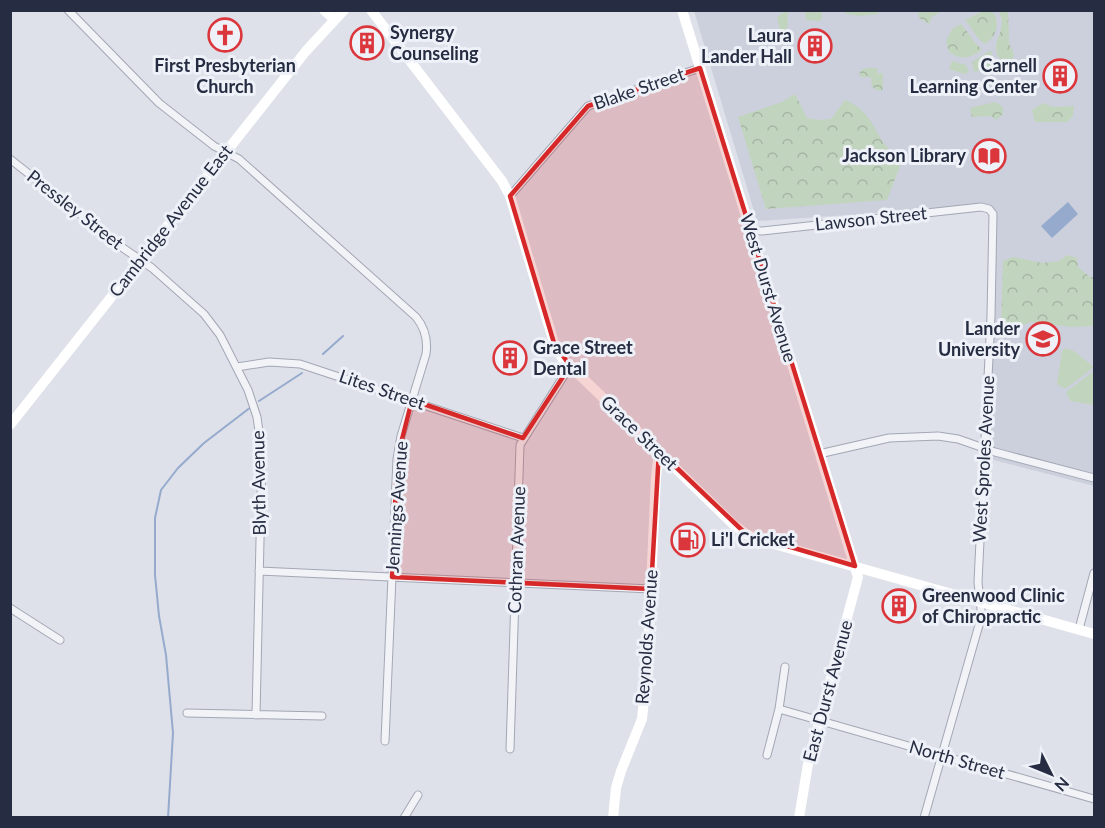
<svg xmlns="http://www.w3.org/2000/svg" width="1105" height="828" font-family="Lato,sans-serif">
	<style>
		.built { fill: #ccd0dc }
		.grass { fill: #c1d4be }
		.forest { fill: url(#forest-crowns) }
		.water { fill: #95aacd }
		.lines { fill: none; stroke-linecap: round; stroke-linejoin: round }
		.stream { stroke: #95aacd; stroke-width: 2 }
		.street-casing { stroke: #a3a7b4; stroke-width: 9 }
		.street { stroke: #f1f3f7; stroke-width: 7 }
		.secondary { stroke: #fff; stroke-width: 10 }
		.marked { fill: #d62828; fill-opacity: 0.2; stroke: #d62828; stroke-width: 4.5; stroke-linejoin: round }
		.labels { text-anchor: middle; stroke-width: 6; stroke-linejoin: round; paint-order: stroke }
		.poi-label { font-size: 18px; font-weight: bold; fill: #262d42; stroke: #eef1f7; text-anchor: start }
		.street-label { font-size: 18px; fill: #262d42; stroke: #eef1f7 }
	</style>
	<defs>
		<pattern id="forest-crowns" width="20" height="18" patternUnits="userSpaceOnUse" patternTransform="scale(1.5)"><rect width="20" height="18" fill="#c1d4be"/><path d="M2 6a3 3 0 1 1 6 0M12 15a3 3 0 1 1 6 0" fill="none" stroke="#a6b6a4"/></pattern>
	</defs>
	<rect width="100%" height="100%" fill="#dee1e9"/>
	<path class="built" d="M694,11H1094V486L986,458L996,216L985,206L757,221Z"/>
	<path class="grass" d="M805,11H822V19L819,21L806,20Z
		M1065,348L1074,351L1094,367L1065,389L1057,384L1062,351Z
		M1094,371V405L1070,401L1066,392Z"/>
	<path class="forest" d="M985,10L994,13C1000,24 996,38 985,44C976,38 972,28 965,20Z
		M785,11H788L787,33L783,34L780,31L777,17Z
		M845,11V10L880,11L877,14L860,16L846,14Z
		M918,11V10L939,11V13L932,17L929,24L919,18Z
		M999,11H1008L1009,43L1014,54L1010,69C1006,65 999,59 997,54C992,37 1008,32 999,11Z
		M961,24C969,32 973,43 982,49C972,59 960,60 949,52L946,41L952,29Z
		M991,50L992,58L999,65L974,72L972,62Z
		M952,61L966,65L969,72L964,74L949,69Z
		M867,68H877L878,74L883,73V89L880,91L874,89L871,84L872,79L867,76L864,78L859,75L861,70Z
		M795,94L807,118L819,120L831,119L845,100C869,110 871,124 884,143C889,150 896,156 902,161L887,200L766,209L738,117L782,102Z
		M995,102L1003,107V114L996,120L990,116L972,117L970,108Z
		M1043,103L1053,107L1074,106L1073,116L1067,122H1035L1032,110Z
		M1067,255L1077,258L1078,267L1090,277H1094V326L1071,327L1030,322L1019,327L1001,325L1003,261L1013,257L1042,263L1059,261Z"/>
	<path class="water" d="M1068,202L1078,214L1052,238L1041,226Z"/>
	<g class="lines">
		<path class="stream" d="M323,354L343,336
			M259,401L302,373
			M168,818L173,733L166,655L159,616L155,575V518L161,490L178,468L204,443L251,407"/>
		<defs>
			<path id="street" d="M68,10L159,103L214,146L239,159L416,317C425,328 428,340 426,354L401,436L397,459L385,741
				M10,159L123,248L152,268L204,314L220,335L248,390L257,417L262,453L256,715
				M510,196L588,106L700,68
				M750,230L762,231L981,207L989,209L993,214L991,316L978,582C979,594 982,606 981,618L924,818
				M237,367L269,362L300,364L523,438
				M819,454L889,438L938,436L958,439L995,452L1094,478
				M259,571L651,589
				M10,608L60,640
				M1079,629L1094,573
				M779,709L1094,799
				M187,713L322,716
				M510,749L520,445L570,366
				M767,755L779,709L785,667
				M404,818L418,795"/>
		</defs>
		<use href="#street" class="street-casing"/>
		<use href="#street" class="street"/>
		<path class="secondary" d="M324,10L334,19
			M371,10L502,181L510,196L554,343L562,358L734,525L746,534L760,540L1094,634
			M682,10L858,577L808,764L799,818
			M10,425L306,51L344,10
			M613,818L616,788L621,771L642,719L647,672L656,477L659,451"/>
	</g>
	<path class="marked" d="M700,68L855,566L746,534L659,451L651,589L392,577L397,459L412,400L523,438L570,366L554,343L510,196L588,106Z"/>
	<defs>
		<symbol id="church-ring" viewBox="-11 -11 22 22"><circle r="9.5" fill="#eef1f7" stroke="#db363c" stroke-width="1.5"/><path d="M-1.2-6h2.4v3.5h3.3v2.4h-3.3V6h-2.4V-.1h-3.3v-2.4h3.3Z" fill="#db363c"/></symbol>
		<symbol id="building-ring" viewBox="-11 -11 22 22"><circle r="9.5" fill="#eef1f7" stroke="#db363c" stroke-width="1.5"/><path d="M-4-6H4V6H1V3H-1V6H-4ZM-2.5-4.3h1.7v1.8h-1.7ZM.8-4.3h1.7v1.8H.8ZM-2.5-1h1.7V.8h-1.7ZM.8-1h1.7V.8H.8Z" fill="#db363c"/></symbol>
		<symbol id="library-ring" viewBox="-11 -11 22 22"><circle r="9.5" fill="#eef1f7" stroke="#db363c" stroke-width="1.5"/><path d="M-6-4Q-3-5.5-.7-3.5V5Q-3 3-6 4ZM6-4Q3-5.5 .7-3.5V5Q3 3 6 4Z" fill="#db363c"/></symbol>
		<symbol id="university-ring" viewBox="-11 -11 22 22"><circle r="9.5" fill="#eef1f7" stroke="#db363c" stroke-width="1.5"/><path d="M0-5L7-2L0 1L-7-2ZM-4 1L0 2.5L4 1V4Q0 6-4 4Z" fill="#db363c"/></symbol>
		<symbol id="fuel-ring" viewBox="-11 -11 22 22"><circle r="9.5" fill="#eef1f7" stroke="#db363c" stroke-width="1.5"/><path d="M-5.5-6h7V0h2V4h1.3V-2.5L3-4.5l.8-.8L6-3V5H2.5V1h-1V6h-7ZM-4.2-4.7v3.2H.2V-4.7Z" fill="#db363c"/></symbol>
	</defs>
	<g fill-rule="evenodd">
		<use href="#church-ring" x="206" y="16" width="38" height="38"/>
		<use href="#building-ring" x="348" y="24" width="38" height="38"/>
		<use href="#building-ring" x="796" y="27" width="38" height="38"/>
		<use href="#building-ring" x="1041" y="57" width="38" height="38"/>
		<use href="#library-ring" x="970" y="137" width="38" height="38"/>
		<use href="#university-ring" x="1024" y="320" width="38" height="38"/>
		<use href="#building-ring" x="491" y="339" width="38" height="38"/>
		<use href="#fuel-ring" x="669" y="521" width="38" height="38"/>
		<use href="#building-ring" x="880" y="587" width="38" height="38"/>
	</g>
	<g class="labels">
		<g class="poi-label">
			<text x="390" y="39">Synergy<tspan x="390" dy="21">Counseling</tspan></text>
			<text x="792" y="42" text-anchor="end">Laura<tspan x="792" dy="21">Lander Hall</tspan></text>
			<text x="225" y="72" text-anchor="middle">First Presbyterian<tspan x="225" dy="21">Church</tspan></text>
			<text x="1037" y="72" text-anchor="end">Carnell<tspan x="1037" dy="21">Learning Center</tspan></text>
			<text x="966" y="162" text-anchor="end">Jackson Library</text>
			<text x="1020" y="335" text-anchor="end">Lander<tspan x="1020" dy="21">University</tspan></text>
			<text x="533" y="354">Grace Street<tspan x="533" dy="21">Dental</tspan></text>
			<text x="711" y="546">Li'l Cricket</text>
			<text x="922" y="602">Greenwood Clinic<tspan x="922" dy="21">of Chiropractic</tspan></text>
		</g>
		<g class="street-label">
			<text transform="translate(639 89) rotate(-19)" y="6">Blake Street</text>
			<text transform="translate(75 210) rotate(38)" y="6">Pressley Street</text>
			<text transform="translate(871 219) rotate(-6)" y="6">Lawson Street</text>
			<text transform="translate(171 221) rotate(-52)" y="6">Cambridge Avenue East</text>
			<text transform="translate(768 288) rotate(73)" y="6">West Durst Avenue</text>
			<text transform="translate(382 390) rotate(19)" y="6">Lites Street</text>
			<text transform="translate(639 433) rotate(44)" y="6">Grace Street</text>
			<text transform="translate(984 459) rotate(-87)" y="6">West Sproles Avenue</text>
			<text transform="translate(259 483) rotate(-91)" y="6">Blyth Avenue</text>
			<text transform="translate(397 507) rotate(-86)" y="6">Jennings Avenue</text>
			<text transform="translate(517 550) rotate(-88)" y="6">Cothran Avenue</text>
			<text transform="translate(647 637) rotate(-86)" y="6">Reynolds Avenue</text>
			<text transform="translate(828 691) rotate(-75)" y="6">East Durst Avenue</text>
			<text transform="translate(957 760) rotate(16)" y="6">North Street</text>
		</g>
	</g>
	<rect width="1105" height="828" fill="none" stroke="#262d42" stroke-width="24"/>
	<g transform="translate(1051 774) rotate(133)" stroke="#eef1f7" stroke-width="4.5" paint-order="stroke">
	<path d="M0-4.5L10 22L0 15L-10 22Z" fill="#262d42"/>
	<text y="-9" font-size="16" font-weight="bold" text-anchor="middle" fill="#262d42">N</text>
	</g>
</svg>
